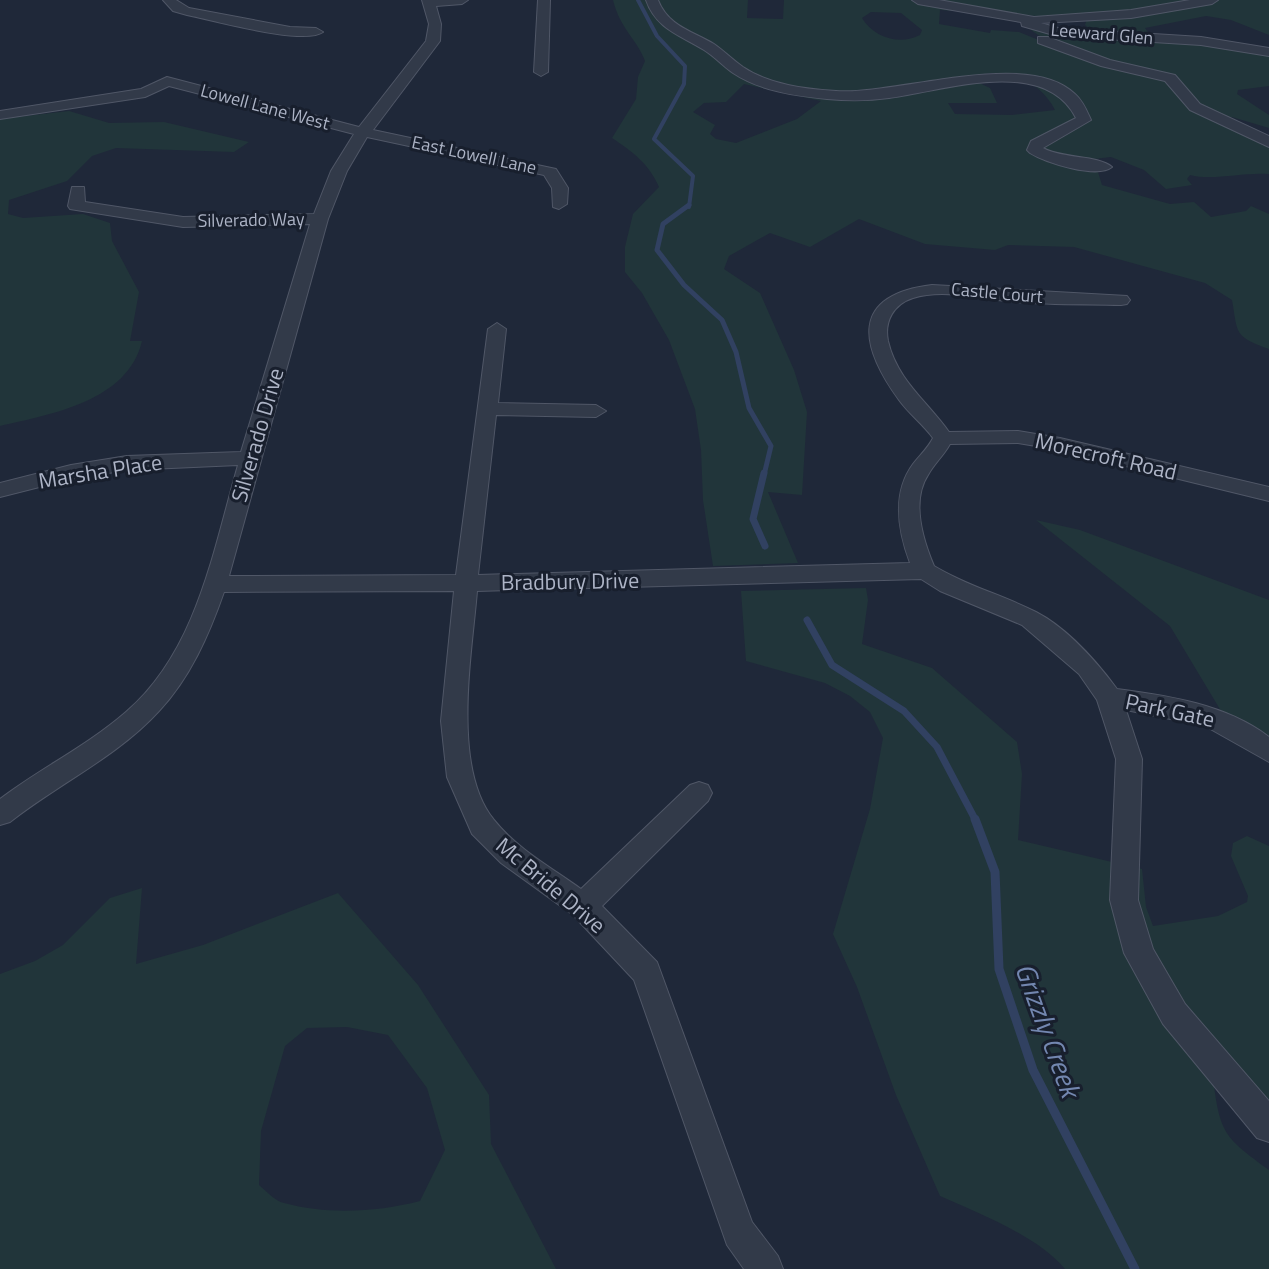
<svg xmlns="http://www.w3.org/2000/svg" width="1269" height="1269" font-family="'Titillium Web',sans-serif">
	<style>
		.green { fill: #21353a; fill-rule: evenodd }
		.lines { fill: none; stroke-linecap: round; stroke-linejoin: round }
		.stream-far3 { stroke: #314161; stroke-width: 4 }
		.stream-far2 { stroke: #314161; stroke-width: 5 }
		.stream-far1 { stroke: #314161; stroke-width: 7 }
		.stream { stroke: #314161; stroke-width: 9 }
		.minor-casing { stroke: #505767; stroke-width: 2 }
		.minor { fill: #323a49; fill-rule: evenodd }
		.labels { text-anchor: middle; stroke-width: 6; stroke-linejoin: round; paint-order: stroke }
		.far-street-label { font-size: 18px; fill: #adb4c6; stroke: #181f2d }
		.street-label { font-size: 22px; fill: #adb4c6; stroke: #181f2d }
		.near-water-label { font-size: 28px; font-style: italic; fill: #7387b0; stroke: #181f2d }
	</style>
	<rect width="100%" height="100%" fill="#1f2839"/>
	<path class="green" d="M613,0H748L747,18L783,19L784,0H1269V35L1231,20L1206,16L1145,28L1150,35L1269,55V86L1238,90L1237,94L1269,115V128L1232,117L1221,123L1269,146V174C1243,172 1213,181 1190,175L1187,179L1192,185L1166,189L1144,170L1111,157L1094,159L1102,185L1170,204L1194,202L1211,217L1246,211L1251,206L1269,214V349C1233,336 1238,333 1232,300L1205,283L1074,247L1008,245L995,250L925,244L859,219L810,247L770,233L729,256L724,269L760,293L794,370L807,412L802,495L768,492L798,563L713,566L703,500L701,450L695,409L669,340L642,293L625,272V247L633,214L659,187C649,164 633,152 612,138L636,99L638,77L645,61C637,39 620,29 613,0ZM940,10L1087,19L1085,25L1092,31L1029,28C1049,48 1126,66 1155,70L1158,75L1051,45L1019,32L991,30L990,33L939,24ZM871,12L901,13L922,30L920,35C900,46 873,37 862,18ZM991,73C1020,73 1043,86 1055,110L1012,115L955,114L948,103H997L990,88L975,81L924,84ZM744,84L821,101L797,119L736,143L716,139L710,134L715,125L693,112L704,103L726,102Z
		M69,111L109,123L164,122L249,142L234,152L116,148L92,156L67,181L9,200L8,214L23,218L83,214L110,223L112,241L139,292L130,341H142C128,401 52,414 0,426V119Z
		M1036,520L1080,530L1269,600V738L1254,727L1221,711L1170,626Z
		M866,588L868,600L862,644L932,668L1017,742L1022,774L1018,840L1142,869L1146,907L1153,926L1218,916L1247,902L1248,896L1231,856L1233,843L1247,836L1269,846V1109L1213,1078C1220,1134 1224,1137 1269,1170V1269H1065C1038,1236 978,1213 940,1196L896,1095L857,987L833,934L870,809L883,738L870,712L850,696L825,683L746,661L741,591Z
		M142,888L136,964L203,945L338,893L418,985L489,1095L491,1144L556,1269H0V974L35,961L63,945L110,898ZM347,1027L388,1035L427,1088L445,1150L420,1201C378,1212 327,1215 284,1203C275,1201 266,1191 259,1185L261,1131L285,1046L307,1028Z"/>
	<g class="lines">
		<path class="stream-far3" d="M638,0L657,36L685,66L684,84L654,139L693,176L689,207"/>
		<path class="stream-far2" d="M689,205L663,224L657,250L684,285L722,320L736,352L749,408L771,446L764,475"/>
		<path class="stream-far1" d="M764,473L753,519L765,546
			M807,620L832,665L904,711L937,747L976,821"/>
		<path class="stream" d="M975,819L995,872L999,969L1033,1070L1135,1269"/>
		<defs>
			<path id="minor" d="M163,0H176L189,8L290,27L316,28L323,32C304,46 213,20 187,15L173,11Z
				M422,0H468L462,4L436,6L441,24L440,41L373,130L556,169L568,188L567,204L559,209L553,207L552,188L544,175L367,137L347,171L328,219L229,576L456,575L488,329L497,323L506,329L498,403L596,405L606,411L596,417L496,415L478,575L910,563C898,531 891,494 913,464C920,455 928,448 933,438C923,424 909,414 899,400C859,345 850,295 932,285L1127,296L1130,300L1127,304L1121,305C1086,304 1051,305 1017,302C984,300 945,288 913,298C894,304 884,321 888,341C897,380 927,401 949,432L1018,431L1060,438L1269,487V501L1060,450L1018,443L950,444C944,455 934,464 928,475C911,501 923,540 934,566C967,586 1003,595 1036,612C1067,628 1097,662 1117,689C1169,696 1226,704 1269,737V762L1205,726L1126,710L1142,759L1138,900L1153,949L1185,1004L1269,1101V1142L1257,1138L1163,1024L1124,953L1110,900L1116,759L1097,700L1079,674L1022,625L940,591L921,579L477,591C472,654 451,768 494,820C517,849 552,868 581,889L690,785L699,782L708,785L712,793L708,801L602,906L657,962L752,1222L778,1256L783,1269H744L727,1245L634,980L573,915L501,863L472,834L447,777L441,721L454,591L224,592C209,635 190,678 159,711C117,757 58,784 10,822L0,825V799C41,768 87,746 126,712C197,651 213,551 238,465L127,470L71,479L0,497V483L71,465L127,456L241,452L310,224L183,227L70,209L68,206L72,187H84L85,202L183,217L314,214L331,171L354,134L169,86L145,97L0,119V111L141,89L167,77L359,127L426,41L429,24Z
				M538,0H550L548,72L541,76L534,72Z
				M646,0H658C668,26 692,31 714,44C724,51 733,60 743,67C770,85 805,89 836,91C898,95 1028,48 1075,94C1083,101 1087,111 1091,120L1043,148C1063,159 1098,155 1112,167C1097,179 1046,163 1030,153L1027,150L1031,141L1076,118C1044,55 943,91 889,98C868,101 848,101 827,99C796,96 760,91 733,73C723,66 715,57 704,50C680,35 656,29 646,0Z
				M912,0H939L1034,17L1131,10L1190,0H1218L1212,4L1131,18L1041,23L1058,28L1201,37L1269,48V56L1201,45L1057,36L1022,26L1021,22L918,4Z
				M1038,37H1048L1110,60L1175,75L1200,104L1269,136V147L1190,110L1165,81L1101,66L1038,43Z"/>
		</defs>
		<use href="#minor" class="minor-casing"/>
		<use href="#minor" class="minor"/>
	</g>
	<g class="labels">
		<g class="far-street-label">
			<text transform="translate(1102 34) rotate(5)" y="6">Leeward Glen</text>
			<text transform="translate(265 107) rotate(15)" y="6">Lowell Lane West</text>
			<text transform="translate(474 155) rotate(12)" y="6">East Lowell Lane</text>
			<text transform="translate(251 220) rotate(-1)" y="6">Silverado Way</text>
			<text transform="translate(997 293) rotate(5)" y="6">Castle Court</text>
		</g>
		<g class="street-label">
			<text transform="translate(257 435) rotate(-74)" y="8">Silverado Drive</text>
			<text transform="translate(1106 456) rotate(13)" y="8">Morecroft Road</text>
			<text transform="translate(100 471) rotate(-9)" y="8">Marsha Place</text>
			<text transform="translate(570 581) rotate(-1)" y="8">Bradbury Drive</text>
			<text transform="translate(1170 710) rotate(12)" y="8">Park Gate</text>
			<text transform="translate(551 885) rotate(40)" y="8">Mc Bride Drive</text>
		</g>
		<g class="near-water-label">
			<text transform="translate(1048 1030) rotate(70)" y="10">Grizzly Creek</text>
		</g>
	</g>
</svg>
